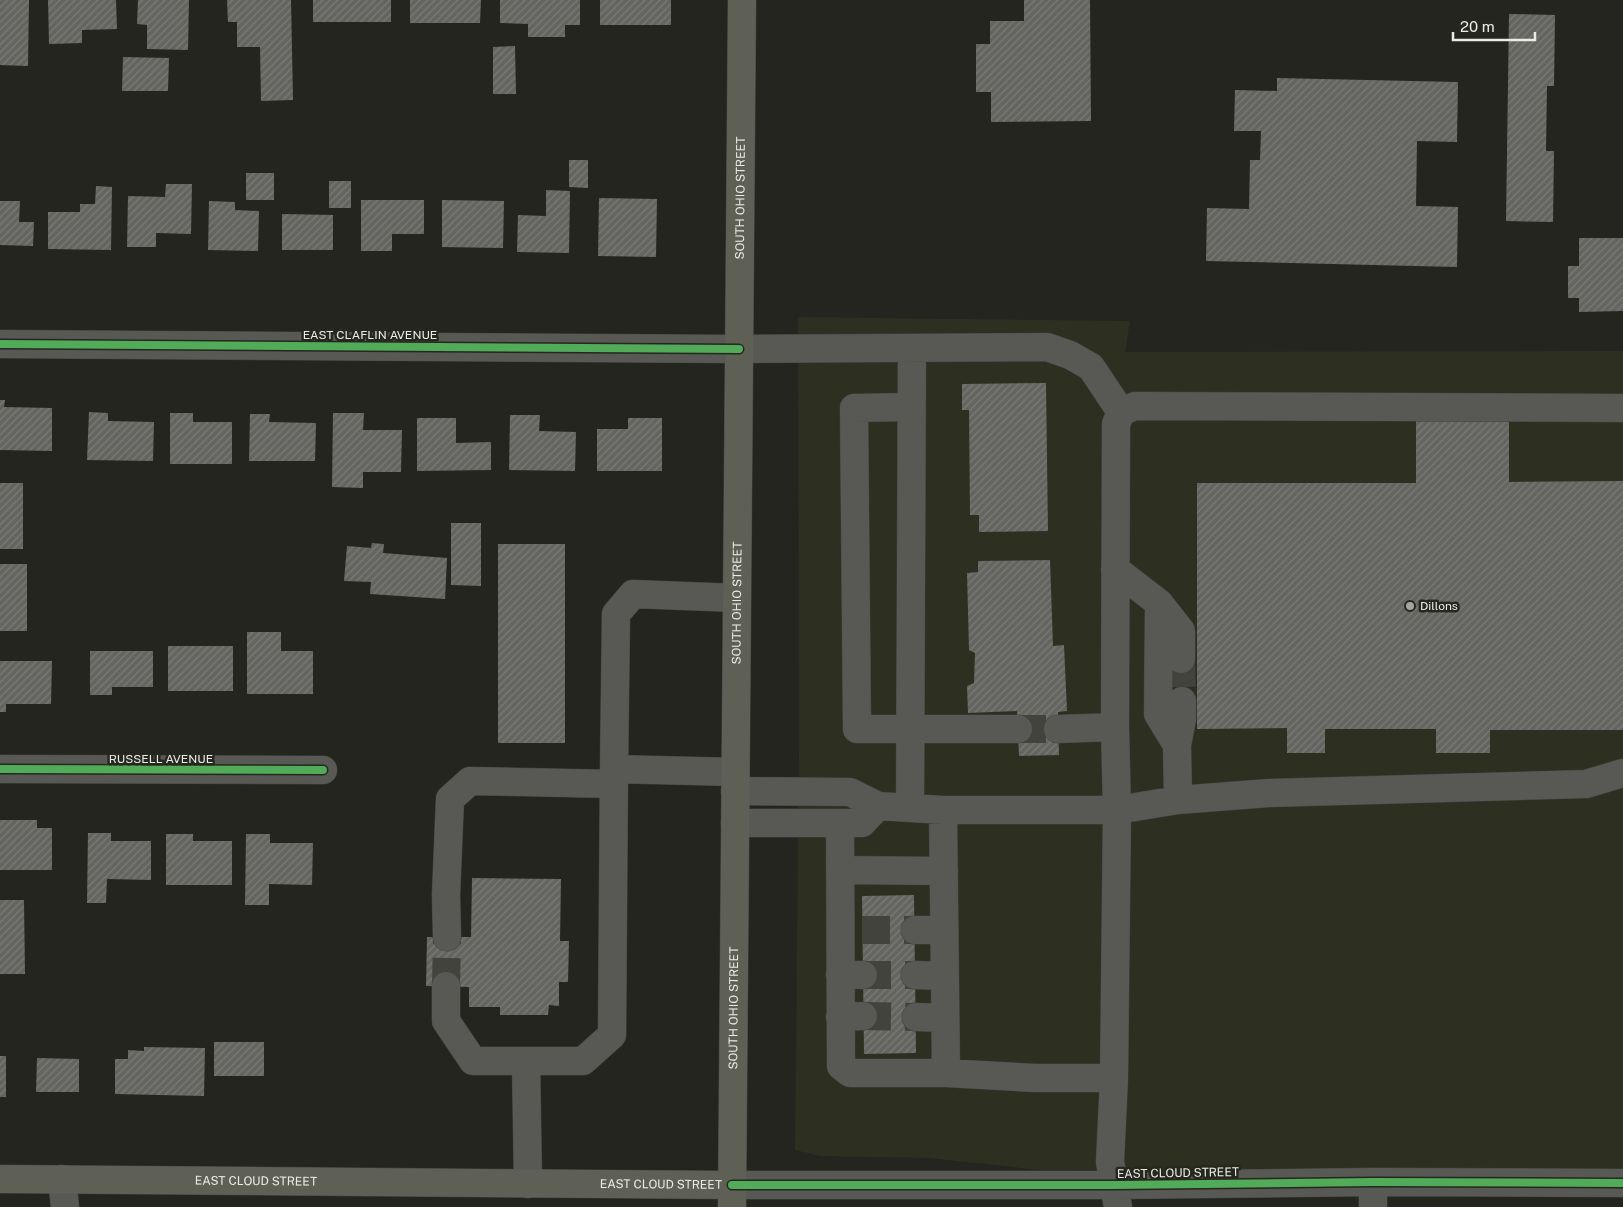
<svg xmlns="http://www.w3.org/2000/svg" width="1623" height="1207" font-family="'Public Sans',sans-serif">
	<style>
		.built { fill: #2d2f20 }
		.building { fill: url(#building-hatch) }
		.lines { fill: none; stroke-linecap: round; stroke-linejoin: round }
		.minor-tunnel { stroke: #43433e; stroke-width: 28; stroke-dasharray: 28 14; stroke-linecap: butt }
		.minor-casing { stroke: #42423e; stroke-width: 29 }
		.major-casing { stroke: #42423e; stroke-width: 29 }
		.minor { stroke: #585955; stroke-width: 28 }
		.major { stroke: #5e5f55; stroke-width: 28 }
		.cycleway-casing { stroke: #26271e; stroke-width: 11 }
		.cycleway { stroke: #51ab58; stroke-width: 8 }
		.poi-dot { fill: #a5a6a0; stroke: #26271e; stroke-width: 2 }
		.labels { text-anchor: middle; stroke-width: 5; stroke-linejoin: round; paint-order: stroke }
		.street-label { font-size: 12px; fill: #eaebe5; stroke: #26271e }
		.poi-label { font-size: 12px; fill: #eaebe5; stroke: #26271e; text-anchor: start }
	</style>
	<defs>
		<pattern id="building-hatch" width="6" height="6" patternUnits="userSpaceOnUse" patternTransform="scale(1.25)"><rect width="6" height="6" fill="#646460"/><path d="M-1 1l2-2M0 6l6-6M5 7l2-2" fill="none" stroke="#7a7a77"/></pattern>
	</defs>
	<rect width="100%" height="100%" fill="#252520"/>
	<path class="built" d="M798,317L1130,321L1125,352L1623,351V1169L1040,1170L929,1158L820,1156L795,1150L799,757Z"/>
	<path class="building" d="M0,0H29L28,66L0,65Z
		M48,0H116L117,29L82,30V43L49,44Z
		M138,0H189L188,50L147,49V25L137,24Z
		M227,0H291L293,100L261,101L260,47H237V22H228Z
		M313,0H391V22H313Z
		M410,0H481L480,23H410Z
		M500,0H580V25H565V37H528V24L500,23Z
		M600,0H671V25H600Z
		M1024,0H1090L1091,121L991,122V92H976V44H990V21H1024Z
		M1509,14L1555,15L1554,86H1547L1546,151H1554L1553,222L1506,221Z
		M515,46L516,94H493V47Z
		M123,57L169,58L168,91H122Z
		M1277,78L1458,82L1457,142L1417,141L1416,206L1458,207L1457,267L1206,261L1207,208L1249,209L1250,160H1260L1261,131H1234L1235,90L1277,91Z
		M569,160H588V188L569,187Z
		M246,173H274V200H246Z
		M329,181H351V208H329Z
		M166,184H192L191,234L156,233V247H127L128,196L165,197Z
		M96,186L112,187L111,250L48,249V212H80V204H95Z
		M546,190L570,191L569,253L517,252L518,215L546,216Z
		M599,198L657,199L656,257L598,256Z
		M361,200H424V234H392V251H361Z
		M442,200L504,201L503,248L442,247Z
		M0,201H20L19,222H34L33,246L0,245Z
		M209,201L235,202V210L259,211L258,251L208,250Z
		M282,214L333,215V250H282Z
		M1579,238H1623V311L1579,312V298H1568V266H1579Z
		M1046,383L1048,531L979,532V515H970L969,410H962V384Z
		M0,400H5L4,407L52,408V451L0,450Z
		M89,412L108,413V421L154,422L153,461L87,460Z
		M170,413H193V422H232V464H170Z
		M333,413H364L363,430H402L401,472H363V488L332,487Z
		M250,414H270L269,422L316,423L315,461H249Z
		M510,415H540L539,431L576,432L575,471L509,470Z
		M417,418H456V443L491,442V470L417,471Z
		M628,418H662V471H597V429H628Z
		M1416,418H1509V482L1623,481V730H1490V753H1436V729H1325V753H1287V728L1197,729V483H1416Z
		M0,483H23V549H0Z
		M451,523H481V586L451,585Z
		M372,543L384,544L383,553L447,558L445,599L370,594L371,582L344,581L347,546L371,548Z
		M498,544H565V743H498Z
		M1050,560L1053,646L1064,645L1067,711L1058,712L1059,755L1019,756L1017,711L968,713L967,686L974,683L975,653L969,650L967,573L978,572V561Z
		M0,564H27V631H0Z
		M247,632H281V651H313V694H247Z
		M168,646H233V691H168Z
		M90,651H153V687H112V695H90Z
		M0,661H52L51,704H6V712H0Z
		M0,820H37V828H52V870H0Z
		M88,833H111V841H151V880L107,879L106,903H87Z
		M166,834H193V841H232V885H166Z
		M246,834H270V843H313L312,885L269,884V905H245Z
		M472,878L561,879L560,941H569L568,982H559V1006L549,1005L548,1015H500V1007H469V987L426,986L427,937H471Z
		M914,895L916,1053L864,1054L862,896Z
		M0,900H24L25,974H0Z
		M214,1042H264V1076H214Z
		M144,1047L205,1048L204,1096L115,1094V1059H128V1050L144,1051Z
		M0,1056H6V1097H0Z
		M37,1058L79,1059V1092H36Z"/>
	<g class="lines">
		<path class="minor-tunnel" d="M1181,659L1182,701
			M1018,729H1058
			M862,930H915
			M863,975H915
			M446,986L447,937
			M863,1016L916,1017"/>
		<defs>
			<path id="minor" d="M0,344L739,349L1047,347L1070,355L1091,367L1121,412
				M910,407L854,408L857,729H1018
				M1115,569L1159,603L1181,631V659
				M1159,603L1158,714L1177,745
				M1058,729L1115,727
				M0,769L323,770
				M735,772L614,769L616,614L633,594L737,598
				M735,791L850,792L878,806L943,810H1117L1178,800L1269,793L1586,784L1623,773
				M1178,800L1177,745L1182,719V701
				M910,808L912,348
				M943,810L946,1073
				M735,823H862L878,806
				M840,823L841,1066L850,1073H946L1035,1078H1114
				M840,870L944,871
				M915,930H944
				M447,937L446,895L450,799L470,781L614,784
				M840,974L863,975
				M915,975L944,976
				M446,986V1021L473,1061H583L612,1035L614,769
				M840,1017L863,1016
				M916,1017L945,1018
				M526,1061L528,1184
				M62,1179L65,1207
				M1373,1182V1207
				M732,1185H1114L1373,1182L1623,1183
				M1118,1207L1110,1162L1114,1078L1117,810L1115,727L1116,424L1121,412L1135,406L1623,408"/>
			<g id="major">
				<path id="s1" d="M0,1179L732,1185"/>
				<path id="s2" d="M732,1207L742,0"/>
			</g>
		</defs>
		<use href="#minor" class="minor-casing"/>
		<use href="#major" class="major-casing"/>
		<use href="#minor" class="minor"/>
		<use href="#major" class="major"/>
		<defs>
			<path id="cycleway" d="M0,344L739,349
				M0,769L323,770
				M732,1185H1114L1373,1182L1623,1183"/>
		</defs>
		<use href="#cycleway" class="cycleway-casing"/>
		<use href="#cycleway" class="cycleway"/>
	</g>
	<circle class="poi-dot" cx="1410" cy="606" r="5"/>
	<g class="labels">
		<g class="street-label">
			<text dy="4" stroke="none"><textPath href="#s2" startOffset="1009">SOUTH OHIO STREET</textPath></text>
			<text x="370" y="339">EAST CLAFLIN AVENUE</text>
			<text dy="4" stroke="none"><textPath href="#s2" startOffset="604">SOUTH OHIO STREET</textPath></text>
			<text x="161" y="763">RUSSELL AVENUE</text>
			<text dy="4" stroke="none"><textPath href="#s2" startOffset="199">SOUTH OHIO STREET</textPath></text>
			<text transform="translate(1178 1173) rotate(-1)" y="4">EAST CLOUD STREET</text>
			<text dy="4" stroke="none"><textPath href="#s1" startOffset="256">EAST CLOUD STREET</textPath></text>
			<text dy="4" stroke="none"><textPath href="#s1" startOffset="661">EAST CLOUD STREET</textPath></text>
		</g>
		<g class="poi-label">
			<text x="1420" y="610">Dillons</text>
		</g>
	</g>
	<path d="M1453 32v8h82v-8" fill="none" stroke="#eaebe5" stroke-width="2.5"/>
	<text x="1460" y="32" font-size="15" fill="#eaebe5" stroke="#26271e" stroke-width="4" paint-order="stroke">20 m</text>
</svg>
